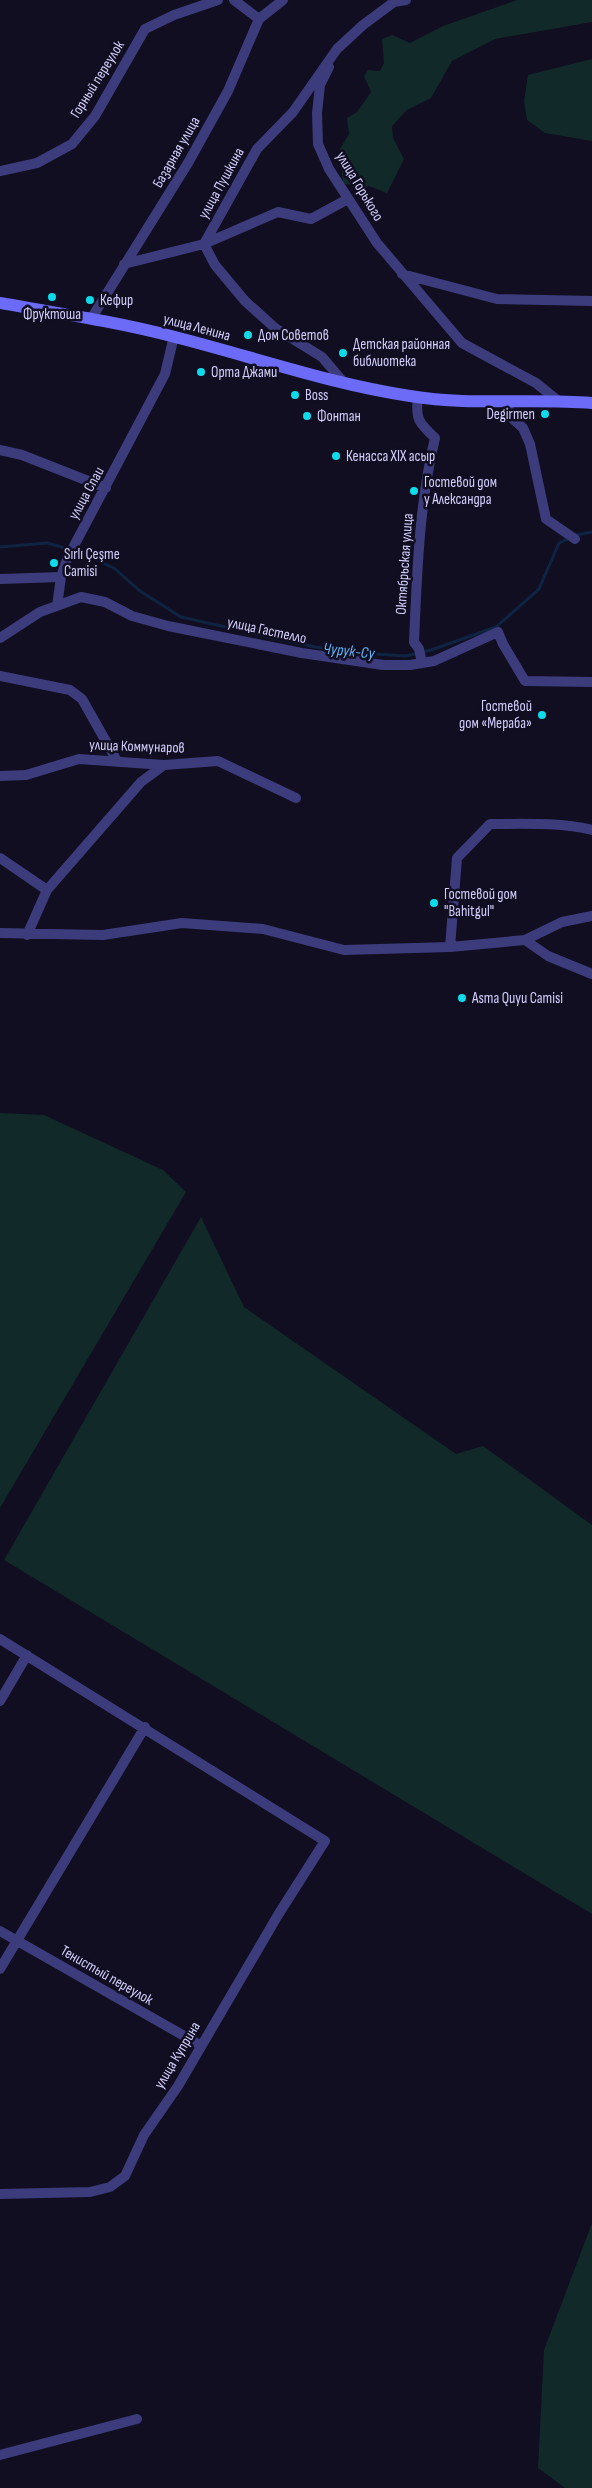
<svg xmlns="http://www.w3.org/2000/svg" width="592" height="2488" font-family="'Sofia Sans Condensed',sans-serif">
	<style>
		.green { fill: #112928 }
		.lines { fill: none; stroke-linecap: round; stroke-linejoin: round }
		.stream { stroke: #0f2443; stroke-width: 3 }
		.minor { stroke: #3c3b7c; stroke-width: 10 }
		.secondary { stroke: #6b6bf8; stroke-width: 12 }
		.poi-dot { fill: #0cdbec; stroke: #100e20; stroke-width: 2 }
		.labels { text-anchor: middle; stroke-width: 5; stroke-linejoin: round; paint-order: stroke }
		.street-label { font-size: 15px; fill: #d3cffd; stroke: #100e20 }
		.poi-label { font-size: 15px; fill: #d3cffd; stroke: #100e20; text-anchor: start }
		.water-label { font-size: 16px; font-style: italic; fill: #62b6f7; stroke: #100e20 }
	</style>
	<rect width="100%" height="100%" fill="#100e20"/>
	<path class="green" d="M517,0H592V22L495,39L452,61L431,98L407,110L392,126L393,138L404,159L387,193L369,186L343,184L340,149L349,134L347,118L357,112L371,92L364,76L368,70L380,71L384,63L382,39L392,35L410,43L443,26Z
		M592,59V141L545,133L527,120L524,101L528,75Z
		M0,1113L44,1115L163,1170L186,1192L0,1508Z
		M201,1217L244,1307L456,1454L483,1446L592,1525V1914L4,1560Z
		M592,2223V2488H565L538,2468L544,2350Z"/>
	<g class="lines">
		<path class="stream" d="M576,535L592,532
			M0,547L47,543L65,548
			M79,552L114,568L140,591L181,617L315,647L360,653L406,656L431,650L496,627L539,589L559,543L570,538"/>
		<path class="minor" d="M234,0L259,19
			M329,67L320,85L317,113L318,144L329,169L377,243L462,343L536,383L557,400
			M0,171L37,163L72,144L95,116L145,29L174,15L218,0
			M124,264L204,244L278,212L311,219L348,199
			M402,274L497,299L592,301
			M91,319L188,163L228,91L259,19L283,0
			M345,384L322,357L275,328L245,301L215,265L204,244L257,149L293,112L337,49L363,25L394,2L406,0
			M418,397C415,419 419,423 435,438C419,505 417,573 414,642L419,649L422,663
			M506,402L513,419L523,428L530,444L546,519L575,539
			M0,450L22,455L106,488
			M0,579L61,577
			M57,606L61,577L67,559L165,374L174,336
			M0,638L40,612L81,597L105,602L132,616L168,626L302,653L383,665H410L434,661L498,632L503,644L525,681L592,682
			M0,676L70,690L82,699L117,761
			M0,776L26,775L79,759L164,765L218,761L296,798
			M0,858L47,890
			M0,933L103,935L182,923L263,929L344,950L450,947L525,940L562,922L592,916
			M27,935L47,890L141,782L164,765
			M525,940L548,956L592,974
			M450,947L457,858L490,824C524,824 559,822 592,830
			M0,1639L325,1841L278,1915L178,2086L144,2135L125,2176L110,2187L90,2192L0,2194
			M0,1701L27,1655
			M0,1931L200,2045
			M0,1969L145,1727
			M0,2455L137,2419"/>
		<path class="secondary" d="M0,303C58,313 118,322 175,337C254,357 330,384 410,396C471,406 531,398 592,403"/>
	</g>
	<g class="poi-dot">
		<circle cx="52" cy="297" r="5"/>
		<circle cx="90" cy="300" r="5"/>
		<circle cx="248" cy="335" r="5"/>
		<circle cx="343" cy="353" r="5"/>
		<circle cx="201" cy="372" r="5"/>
		<circle cx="295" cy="395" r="5"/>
		<circle cx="545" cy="414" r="5"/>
		<circle cx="307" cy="416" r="5"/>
		<circle cx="336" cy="456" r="5"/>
		<circle cx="414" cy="491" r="5"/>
		<circle cx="54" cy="563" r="5"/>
		<circle cx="542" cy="715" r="5"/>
		<circle cx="434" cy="903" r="5"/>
		<circle cx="462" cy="998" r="5"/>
	</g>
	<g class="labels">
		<g class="street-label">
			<text transform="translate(97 79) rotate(-58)" y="5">Горный переулок</text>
			<text transform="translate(176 152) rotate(-60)" y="5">Базарная улица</text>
			<text transform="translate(221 183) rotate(-61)" y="5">улица Пушкина</text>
			<text transform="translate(360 186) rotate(59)" y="5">улица Горького</text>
			<text transform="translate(197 327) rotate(15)" y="5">улица Ленина</text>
			<text transform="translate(86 493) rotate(-61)" y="5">улица Спаи</text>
			<text transform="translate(404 564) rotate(-86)" y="5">Октябрьская улица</text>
			<text transform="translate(267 630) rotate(12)" y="5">улица Гастелло</text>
			<text transform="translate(137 746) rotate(2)" y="5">улица Коммунаров</text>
			<text transform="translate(107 1975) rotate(30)" y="5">Тенистый переулок</text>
			<text transform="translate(177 2055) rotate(-59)" y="5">улица Куприна</text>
		</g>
		<g class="poi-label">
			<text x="100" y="305">Кефир</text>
			<text x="52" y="319" text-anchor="middle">Фруктоша</text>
			<text x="258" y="340">Дом Советов</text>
			<text x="353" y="349">Детская районная<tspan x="353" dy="17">библиотека</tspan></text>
			<text x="211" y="377">Орта Джами</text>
			<text x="305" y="400">Boss</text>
			<text x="535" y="419" text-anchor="end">Degirmen</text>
			<text x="317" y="421">Фонтан</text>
			<text x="346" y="461">Кенасса XIX асыр</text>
			<text x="424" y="487">Гостевой дом<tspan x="424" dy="17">у Александра</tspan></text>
			<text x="64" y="559">Sırlı Çeşme<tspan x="64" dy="17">Camisi</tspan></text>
			<text x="532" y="711" text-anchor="end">Гостевой<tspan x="532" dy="17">дом «Мераба»</tspan></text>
			<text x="444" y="899">Гостевой дом<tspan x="444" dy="17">"Bahitgul"</tspan></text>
			<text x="472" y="1003">Asma Quyu Camisi</text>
		</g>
		<g class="water-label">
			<text transform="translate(349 650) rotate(6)" y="6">Чурук-Су</text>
		</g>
	</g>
</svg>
